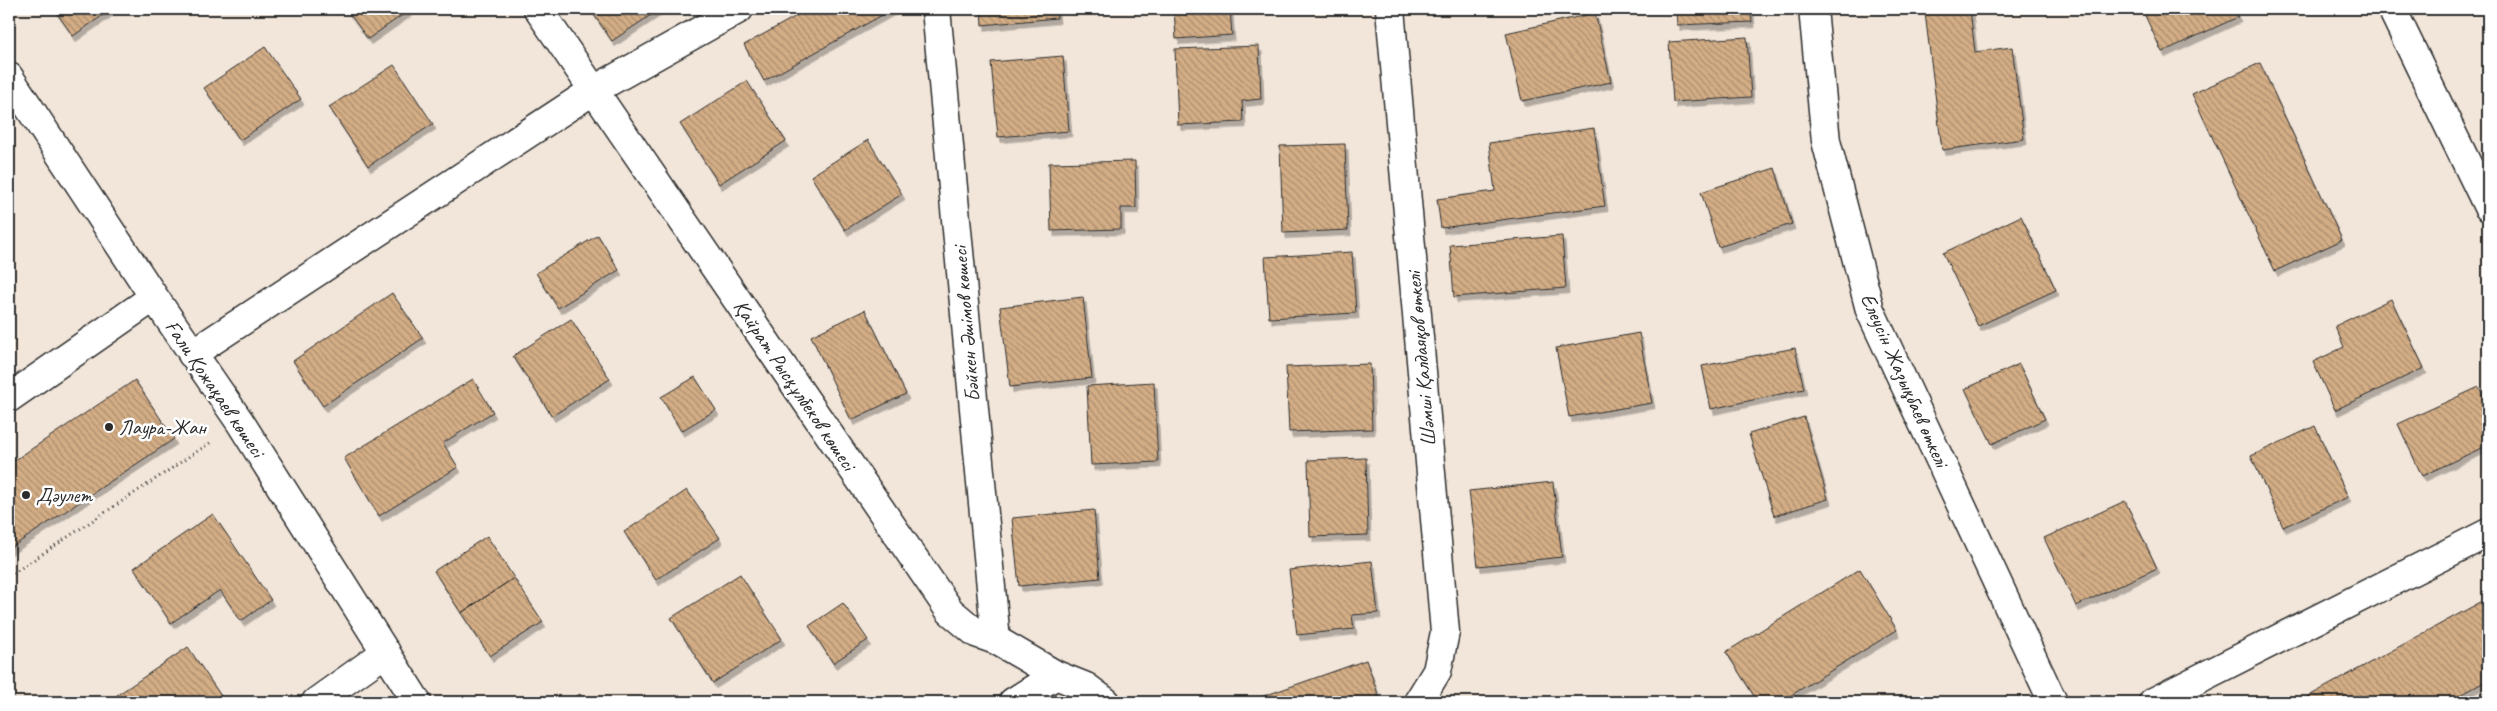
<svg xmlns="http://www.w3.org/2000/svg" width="2497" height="711" font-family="Caveat,sans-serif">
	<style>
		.building { fill: url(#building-back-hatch); stroke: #2b2b2b; filter: url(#shadow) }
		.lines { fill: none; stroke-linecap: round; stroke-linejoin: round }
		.minor-casing { stroke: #2b2b2b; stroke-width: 31 }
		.path { stroke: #2b2b2b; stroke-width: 3; stroke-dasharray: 1 4; stroke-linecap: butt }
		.minor { stroke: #fff; stroke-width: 28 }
		.poi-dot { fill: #2b2b2b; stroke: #fff; stroke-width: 2 }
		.labels { text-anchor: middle; stroke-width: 5; stroke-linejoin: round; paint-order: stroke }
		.street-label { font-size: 21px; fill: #2b2b2b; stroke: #fff }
		.poi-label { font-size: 21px; fill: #2b2b2b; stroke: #fff; text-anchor: start }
	</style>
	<defs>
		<pattern id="building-back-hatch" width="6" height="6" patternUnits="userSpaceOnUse" patternTransform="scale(1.25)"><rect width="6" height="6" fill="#d3ad85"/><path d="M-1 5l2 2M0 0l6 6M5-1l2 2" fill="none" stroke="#ab8d6d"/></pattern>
		<filter id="shadow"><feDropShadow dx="3" dy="5.5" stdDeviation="0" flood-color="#0004"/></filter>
	</defs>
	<rect width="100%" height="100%" fill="#f2e6da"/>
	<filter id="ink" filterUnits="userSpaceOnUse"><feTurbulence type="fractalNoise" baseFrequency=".02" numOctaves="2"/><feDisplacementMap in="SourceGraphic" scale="10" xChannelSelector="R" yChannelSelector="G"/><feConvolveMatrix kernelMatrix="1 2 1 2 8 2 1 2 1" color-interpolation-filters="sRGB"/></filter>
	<g filter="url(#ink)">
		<path class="building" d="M54,9H112L73,36Z
			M346,9H411L368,39Z
			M590,9H660L612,41Z
			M809,9H893L764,81L744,45Z
			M981,9H1056L1057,18L982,25Z
			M1174,9H1230L1232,35L1176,39Z
			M1676,9H1751L1752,22L1677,25Z
			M1970,9L1975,52L2012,47L2024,139L1942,150L1925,13Z
			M2142,9H2234L2238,17L2162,52Z
			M1595,13L1611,82L1522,101L1506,33Z
			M1747,37L1751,97L1673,102L1669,42Z
			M1259,46L1261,99L1242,101L1243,122L1178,125L1175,49Z
			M265,47L301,99L240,140L204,88Z
			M1063,56L1069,131L998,137L991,62Z
			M2260,63L2342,240L2275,271L2192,94Z
			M394,65L433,124L368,166L329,107Z
			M747,81L786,141L719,184L680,124Z
			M1594,128L1605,206L1441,228L1437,199L1495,191L1489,143Z
			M868,140L902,194L845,230L811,176Z
			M1345,144L1348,230L1283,233L1280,146Z
			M1135,161L1136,208H1121V229L1051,231L1049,163Z
			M1775,168L1792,224L1718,247L1701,192Z
			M2021,216L2056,290L1978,326L1943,253Z
			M598,235L619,270L558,308L536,273Z
			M1562,236L1566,288L1454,297L1450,245Z
			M1352,252L1356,313L1269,318L1265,257Z
			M392,293L423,338L323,406L293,361Z
			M1083,297L1092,378L1010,387L1000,307Z
			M2391,299L2424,368L2335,410L2313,362L2344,347L2335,326Z
			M865,310L906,394L851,420L811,336Z
			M571,319L610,379L552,416L513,356Z
			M1639,333L1652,403L1569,417L1556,348Z
			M1795,348L1804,389L1711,409L1702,366Z
			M1370,364L1372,429L1289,432L1286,367Z
			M2019,364L2045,419L1992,444L1965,389Z
			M695,377L716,410L681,431L661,397Z
			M473,379L493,412L443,443L458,467L379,516L344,458Z
			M135,380L174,439L9,549V464Z
			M1154,382L1158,462L1091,465L1087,386Z
			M2479,387L2488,406V445L2422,476L2398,424Z
			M1804,417L1828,499L1774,516L1749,434Z
			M2315,426L2348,497L2283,527L2251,456Z
			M1366,458L1368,535L1310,537L1308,460Z
			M1553,482L1562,557L1478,566L1469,491Z
			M687,490L720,538L656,580L624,532Z
			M2125,501L2157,568L2076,606L2044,538Z
			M1094,510L1100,578L1019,586L1012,518Z
			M213,514L271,600L241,621L220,590L171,623L134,568Z
			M487,536L514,578L461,613L434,571Z
			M1372,561L1378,613L1352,615L1354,629L1297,635L1289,570Z
			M1860,569L1897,630L1780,702H1758L1726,652Z
			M740,574L782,639L713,683L671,618Z
			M514,578L543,622L490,656L461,613Z
			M2488,598V680L2448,702H2298Z
			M843,603L868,640L833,663L809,626Z
			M188,647L225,702H107Z
			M1366,660L1379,697L1364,702H1247Z
			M580,694L585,702H567Z"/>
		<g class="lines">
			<defs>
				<path id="minor" d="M538,9L950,611L976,633L996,640L1056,675L1086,687L1106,702
					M936,9L996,640
					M1390,9L1445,632L1437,671L1418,702
					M1813,9L1826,141L1870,310L2053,702
					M2392,9L2488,207
					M9,77L154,297L240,422L417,702
					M192,354L594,90L739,9
					M9,398L154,297
					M316,702L386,652
					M1013,702L1056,675
					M2153,702L2488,533"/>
			</defs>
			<use href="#minor" class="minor-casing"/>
			<path class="path" d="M9,576L213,441"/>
			<use href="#minor" class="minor"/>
		</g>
	</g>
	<g class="poi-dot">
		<circle cx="109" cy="427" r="5"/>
		<circle cx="26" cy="495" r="5"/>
	</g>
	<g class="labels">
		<g class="street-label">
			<text transform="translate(966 324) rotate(-95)" y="7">Бәйкен Әшімов көшесі</text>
			<text transform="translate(1421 359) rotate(-95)" y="7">Шәмші Қалдаяқов өткелі</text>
			<text transform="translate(1905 380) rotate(66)" y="7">Елеусін Жазықбаев өткелі</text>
			<text transform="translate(795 385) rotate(56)" y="7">Қайрат Рысқұлбеков көшесі</text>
			<text transform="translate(215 388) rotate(56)" y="7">Ғали Қожақаев көшесі</text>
		</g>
		<g class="poi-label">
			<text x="119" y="434">Лаура-Жан</text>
			<text x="36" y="502">Дәулет</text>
		</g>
	</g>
	<rect width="2497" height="711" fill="none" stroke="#fff" stroke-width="30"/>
	<rect x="15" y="15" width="2467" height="681" fill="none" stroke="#2b2b2b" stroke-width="2" filter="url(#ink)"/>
</svg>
